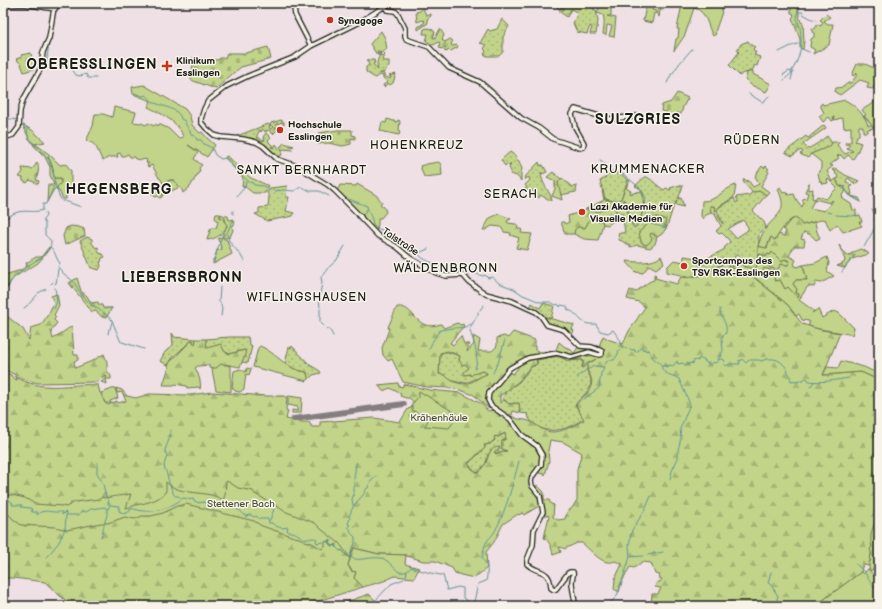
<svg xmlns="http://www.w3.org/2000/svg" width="882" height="609" font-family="'Balsamiq Sans',sans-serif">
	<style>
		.grass { fill: url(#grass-dots); stroke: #6e7852; fill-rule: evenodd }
		.forest { fill: url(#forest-firs); stroke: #6e7852; fill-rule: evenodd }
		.cemetery { fill: url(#cemetery-stones); stroke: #6e7852 }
		.green { fill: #c1d489; stroke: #6e7852; fill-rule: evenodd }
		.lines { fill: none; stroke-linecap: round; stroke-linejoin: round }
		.stream { stroke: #619296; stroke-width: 1 }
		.runway { stroke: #857e80; stroke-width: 6 }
		.secondary-casing { stroke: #1c1c1c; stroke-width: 6 }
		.secondary { stroke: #f7f3e8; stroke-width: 3.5 }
		.poi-dot { fill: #c8321e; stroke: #f7f3e8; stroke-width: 1.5 }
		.labels { text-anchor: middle; stroke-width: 3; stroke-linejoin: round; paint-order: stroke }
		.poi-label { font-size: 10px; font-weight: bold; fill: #1c1c1c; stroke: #f7f3e8; text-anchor: start }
		.street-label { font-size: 10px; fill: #1c1c1c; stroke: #f7f3e8 }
		.park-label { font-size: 10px; fill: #4e533d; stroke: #f7f3e8 }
		.quarter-label { font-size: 12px; letter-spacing: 1px; fill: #1c1c1c; stroke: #f7f3e8 }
		.district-label { font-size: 14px; font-weight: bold; letter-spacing: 1px; fill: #1c1c1c; stroke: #f7f3e8 }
	</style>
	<defs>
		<pattern id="grass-dots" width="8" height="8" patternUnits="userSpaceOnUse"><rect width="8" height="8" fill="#c1d489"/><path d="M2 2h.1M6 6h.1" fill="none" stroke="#a5b576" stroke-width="1.8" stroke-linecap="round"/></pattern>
		<pattern id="forest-firs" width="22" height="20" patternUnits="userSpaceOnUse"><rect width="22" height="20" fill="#c1d489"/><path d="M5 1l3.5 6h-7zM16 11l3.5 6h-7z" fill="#a5b576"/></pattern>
		<pattern id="cemetery-stones" width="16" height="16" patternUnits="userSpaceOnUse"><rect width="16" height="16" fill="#c1d489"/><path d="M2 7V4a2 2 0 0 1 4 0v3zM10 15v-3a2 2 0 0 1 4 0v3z" fill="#a5b576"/></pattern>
	</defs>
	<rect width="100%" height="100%" fill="#eee0e4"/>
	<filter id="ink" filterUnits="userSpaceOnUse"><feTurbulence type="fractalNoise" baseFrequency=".025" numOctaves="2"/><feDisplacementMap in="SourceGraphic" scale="8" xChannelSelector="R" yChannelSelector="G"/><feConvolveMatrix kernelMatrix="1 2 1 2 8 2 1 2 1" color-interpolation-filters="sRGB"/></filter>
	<g filter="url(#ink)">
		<path class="grass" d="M558,3H563L561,9L563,10L565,3H571L579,6L581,3H600L598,6H594L593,9L596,10L598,21L596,34H590L592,27L590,26L587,34L577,32L573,23L578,13L571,9L567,17L560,12V10L557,7Z
			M502,19L509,26L503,37V52L499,56H487L484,54L486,51L484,49L486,45L480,43L488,29L490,31L497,29Z
			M748,41L751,45L755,47L753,49L756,53L754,55L760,57L757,66L755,65L752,71L741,74L740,76L729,65L739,52L737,50L741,44Z
			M385,53L382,60L384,61H389V67L383,73H380L384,74V76L390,79L391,77L389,76L396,74L393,83L390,85L388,83L384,87L383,85L388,82L383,78V76L379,75L375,78L366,72V67L369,65L367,60H374L375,63L373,64L378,70C376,65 377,60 380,55L382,56Z
			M281,120L284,122V125L281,122L279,124L277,123L276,125L278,127L275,128L278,129L273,134L269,130L265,132L263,129H261L262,131L261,132L260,130L257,135V137L263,141L265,140L263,137L266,133L271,138L268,141L273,146L271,147L274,148L276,144L280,150L282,149L280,147L284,143L294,146L290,147L293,150L283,149L281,156H276L261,144L237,136L268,124L270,126L269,128L271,129L273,127L270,125L271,123Z
			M824,125L826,128L803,144L808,149L818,143L827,136L832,143L831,146L811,154L808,158L800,154L803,152L801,150L792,156L785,152L806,136L808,138Z
			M510,152L517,157L516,159L519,161L522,169L521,172V181L517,176L510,174L511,171L509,168L511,164L509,166L507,164L505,166L501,160Z
			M539,162L540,166L541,165H543L547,172L542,174L541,172C541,185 552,193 552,201L540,195L539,198L536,196L535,192L529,190L526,192L523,190L527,188L525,185L530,180L528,177L525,180L524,178Z
			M835,168L845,175L859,181L855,184L848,178L846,181L852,186H850L852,194H851V196L859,198L861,202L851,196L844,188L846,187L839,186L836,179L839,178L835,173L836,172L832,170Z
			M610,172L622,175L628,180L621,199L615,201L605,199L600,181L605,178Z
			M645,177H647C654,181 656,185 664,190L666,188L670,190L671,189L670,188L680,185V186H683L678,199L681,198L684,207L676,205L677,200L672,211L667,227L665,226L663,218L656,217L639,232L641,242L651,232L657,237L655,244L650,248L637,245L631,247L622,241L619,240L618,234L625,232L622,213H616V207L624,206L623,199L626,203L630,222L634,228C642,223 645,204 643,194C642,189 639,188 635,186Z
			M562,178L572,187L577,186L576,192L560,195L558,182Z
			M171,180L175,181L180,187L162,195V197L159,198L158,196L155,197L151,192L156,186Z
			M287,186L286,197H289L286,211L294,213L293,216L267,221L255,214L259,213V208L268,207L269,196L267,193L270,188Z
			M761,191L766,195L753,211L764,222L766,227L759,234C759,236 758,261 757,264C757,267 756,267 754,270L745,267L739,260L742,258L738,254L735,256L734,259L727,262L729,266L731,265L732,267L736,264L738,269C731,270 730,268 726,262L700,275V265H702L708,262L706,259L725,249L724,248L730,242L728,239L722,233L719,234L716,231L721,226L714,213H711L710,206H714L715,212L723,224V223L717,211L718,208L734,198L736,203L738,201L736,197L750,195L752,192ZM743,220L748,227V230L736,238L728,229Z
			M87,237L92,239V243L96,248L98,247L99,253L103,254L105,257L102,258L101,262H100L101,266L99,270L93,268H91L80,241Z
			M532,303L540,308L543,303L554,306L551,319L546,317L544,319L530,308Z
			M172,333L173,334L174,337L196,339V345H194L193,340H192L173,357L168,365L160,361L165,352L173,345Z
			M229,337H248L249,343L252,346L248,363L242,362L244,350L229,354L224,351L207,348L206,339Z
			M292,346L310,365L320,371L321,373L313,375L308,380L307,372L296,370L285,363L289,347L291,348Z
			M443,352H448L460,356L459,360L467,365L469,368L465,375L483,371L487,373V374L466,383L457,382L448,379L445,375L439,374L440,354Z
			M559,356L568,361L582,360L583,362L582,368L588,365C585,373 590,374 591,380C592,391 580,397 575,405L584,418C569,430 545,437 531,421C529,419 529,417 527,416L528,414L520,413L519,403L509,404L505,400H502L506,391L519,382L531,367L537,364V360Z
			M506,433V439L502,441V449L507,450L496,453L494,452L488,454L486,463L478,473L472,469L468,464L485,448L484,445L490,444L495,440L494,437L495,436L498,437Z"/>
		<path class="forest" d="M791,3H799L800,4C798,11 799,17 801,22L803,23L804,41L803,49L800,48V39L792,18L794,16L793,13H791Z
			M423,8L426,15L431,14V16L427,19L428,23L418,30V27L425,22L423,20L417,22L416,12L420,11Z
			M428,28L433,30L435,32L433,38H435L440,29L444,35L442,40L445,42L450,39L453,41L451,44L452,46L457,45L458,47L451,51L448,50L447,52L444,51L446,48L445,47L442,49L439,48L440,43L439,42L433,45L426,41L428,34H423L424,29Z
			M30,139L34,144L37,145L50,155L48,157L53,168L54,178H61V183L53,191L47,202L48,185H53L54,184L50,175V167L45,157L34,146Z
			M37,162C40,167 38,175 36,180L39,181L38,184L30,180L27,183L23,181V178L19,177L23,172L22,168L32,169L35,166Z
			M553,172L561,179L558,182L562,200L552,196L555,189V181L547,177Z
			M615,204L616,219L608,225L603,224L602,220L599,221L590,219L585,228L576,229L574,234H565L561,222H564L565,224L569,222L568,216L577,213L578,214L584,213L586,209C597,215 605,208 615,204Z
			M221,214L225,216H228L229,220L234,219L233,221H235L234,225L232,226L233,230L230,237L226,238L222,236L226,228L224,220L220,218Z
			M652,217L663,219L666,220L665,226L667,227L662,234L657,237L651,233L650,235L652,239L648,244L644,245L641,242L639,232L647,225V222Z
			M795,218H797L802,225L815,222L817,232L820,238L816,240L811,235L804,232L801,239L805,240L804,246H794L789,256L796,260L794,264L797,267L803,265L807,280H796L793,284L797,289L796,293L799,294L798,298L788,288L785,289L780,280L775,281L774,280V277L769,275L771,270L761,277L754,271L752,276L788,305L802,324L822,330L840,333L823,375L861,372L879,380V517L877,519L869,566L864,565L862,567L861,572L822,601L817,603L807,605L780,602L772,603L766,606H725L717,602L715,606H651L652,594H658L661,588L655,587L657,582H660L662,579L659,578L660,575L655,574L651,563L642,562L634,568L630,567C624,577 622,581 619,592L614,589L615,579L622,564L615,561C603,567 591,550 582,543H577L564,549L563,548L559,547L561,552L553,555C552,549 550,541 544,538L549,516L543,514L540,495L535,488L537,485L544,492V500H549L551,504L554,505L553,517L558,520L565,519L567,512L572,508L577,500V469L582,453L563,442L550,440L548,451L549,461L545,475L541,473L540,474L538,470L542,464L540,450L526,439L510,417L512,416C517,420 524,419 529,421C535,423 540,429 546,431C558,435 573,426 584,420L576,405C581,398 595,389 591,378C590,374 588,373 587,369L588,364L593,361L596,359L586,364L582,367L584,361L580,359L568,361L558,356L536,359L537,364L529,368L519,381L500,396V403L502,402V400H504L509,404L519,403L520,413L513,411L512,415C505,415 491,408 489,401C489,398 489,396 489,394L509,370L510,373L513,374L518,368V364L524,360L554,353L569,357L588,353L597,356L598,357L603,353L594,346H599L603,336L610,340L623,344L629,331L645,307L639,302L627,299L630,290L636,292C639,289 650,280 654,280V274L656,275L655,278L677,284L681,277C696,280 713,269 726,263L729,268H732L733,269L738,268L736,264L740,262L744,267H748L755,270L758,263V256V260L769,265V267L777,270L781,264L788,265L790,261L785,259L782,262L772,252L770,255L768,254L766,257L760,254L759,256L758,255V246L767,248L771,237L775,240L779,234L784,236L786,231L783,229L790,221Z
			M839,245L847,256L860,249L867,252L869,254L852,259L844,268L837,266L844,263L845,260Z
			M49,247L50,248C46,253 42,259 38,263C30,269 9,277 9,286L3,292V276C11,272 20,272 27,266L26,263L36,257H41Z
			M77,278L81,291L87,296L91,303L98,302L99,305H102L103,308H112L106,318L102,317L96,311L92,312L69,283Z
			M57,294L59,305L54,315L56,317L54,320L57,323L51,331L53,339L72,326L74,355H78V360L74,361L75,368L92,361L104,354L107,362V372H108L111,376V379H106L107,384L101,382L107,377L105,375L98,382L37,383L24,379L3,369V313L23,329L29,340L31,328L41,325L49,313L54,302L51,296Z
			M397,307C416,305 414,333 441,324L444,328L457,323L461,325L463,324L464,327L461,329L450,343L454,345L456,341L461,336L464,344H469L467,352L474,344L473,336L480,340L478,351H492L497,346V338L504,336L508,338L513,332L535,340V350L541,352L556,350L559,342L565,347L569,348L574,353L579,346L589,347L600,350L601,354C589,351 578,358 568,355V353L539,354L506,368L488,394L491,407L489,409L474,395L460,390L450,388L427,387L403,382L392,359L388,361L383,355L382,348L389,329L388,327ZM448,351L460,356L459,360L462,365L465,364L469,368L464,372V375L470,374L471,376L473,374L483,371L487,373V374C480,376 475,381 469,383C461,386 450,381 445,375L439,374L440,353Z
			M196,339H206L207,348L221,344L224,351L229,354L245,350L246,357H244L240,367C231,366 222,361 216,369L209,368V365L198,366L195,368C198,372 202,384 200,389L199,387L187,388V386L175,384L174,385H163L169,367L168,365L170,362L192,340L195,345Z
			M3,372L11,375L13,378L17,380V379L14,376C21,380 28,383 37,385C57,389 78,383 98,385L100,393H101L105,403L108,405L117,401L118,403L126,401L122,392L117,393L116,388L122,390L127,396L136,398L149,394L190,395L212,392L267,396H285V397H287L286,410L288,411L286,419L301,422H309L312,427H320V422L374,418L400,422L408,409L411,408L414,402L409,398H406L400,396L401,394L390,388L383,391L378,385L398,383L399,386L402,387L404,384L429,390L461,393L482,404L487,410L489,411L494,410L500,415L506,417L520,434L535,445L540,451L541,462L531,480L537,491L542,508L539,506L524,515L522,513L519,515L518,514L503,524L494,542L486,552L487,568L474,578L461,575L455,573L452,568L435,561H423L411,557L406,556V555L379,554L354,548L352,551L348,565L351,571L356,572L354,578L363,587L302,606H245L239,603L228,606H74L60,596L45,582L14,578H3ZM505,433L506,439L502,441V449L507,451L496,454L494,452L499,449L500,447C489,447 489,455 486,463C484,466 480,470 478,473L472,469L468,463L485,448L484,445L490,444L495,439L494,437L495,436L498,437Z
			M369,594L381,606H372L368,603L367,606H334Z"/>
		<path class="cemetery" d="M268,47L271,59L241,67L231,75L216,89L191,80L193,63L192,58L218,60L220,58H225L227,53H246Z
			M31,53L32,59L36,63L34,69L24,72L21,64L16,59L22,57L21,55Z
			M677,93L688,98L683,107L681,114L677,113L676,118L667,117V112L661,111L662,105L671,102Z
			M338,130H352V135L355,136V139L351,138V144L343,146L328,143L318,144L317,142L319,133Z
			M71,226L79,227L84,229L85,236L65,245L63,236L66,228Z"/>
		<path class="green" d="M601,3L611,4V16H607L616,18L614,37L609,36L612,26L607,25L606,35L603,34C604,27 605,21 603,15L597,13Z
			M648,3H655L652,10L656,11V12L657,13L661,3H665L663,10H660L659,17L658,14L654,13L652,23L643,21L645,11Z
			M680,3H709L713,5L714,3H725L721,11L722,12L715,32L716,34L713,36C707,26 707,11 694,8L685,35L674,51L676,39L678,38L679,29H677L682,4Z
			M826,14L830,17L824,21L828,24H833L829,45L813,54L815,50L810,47L811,39L814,37V33L812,32V28L815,29L817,24L821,26L823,22L820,20Z
			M381,31L385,38L387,49L381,53L380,51H377L378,54L381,53L380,55H377L370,44Z
			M857,64H865L879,70V83L874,86L873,89L867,88L869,83L860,80L840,95L835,92L836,88L843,87L848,83H851L858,74L857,73L854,76L852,75Z
			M753,71V74L771,84L766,92L751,85L745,79L747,75L746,73Z
			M144,85L185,109L190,116L192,125L200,133L202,132L207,138L215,145L207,157L188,145L198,152L194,159L202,165L199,168L200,170L190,187L183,193L182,190L174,180H170L163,183L160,178H159L152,165L148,167L147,165L149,163H146L147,160L144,159L143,160L135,159L134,157H130L128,154L122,157L120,153L117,154L118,157H109L103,161C96,150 98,143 86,141L93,126L95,114H103L112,117L114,107L136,112L133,122L141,123L146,125L148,123L154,126L156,124L158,126L159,124L169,129L179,139L182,137L183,138C181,123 160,113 148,107L151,101L133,94L132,87Z
			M845,100C856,106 864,114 868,125H872L874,128L868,129L867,132H863V126H859V135L856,137L857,139L855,141L861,143L857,153L853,159L848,155L844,159L841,155L837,156L839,158L830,165L833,166L827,171L832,182L836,179L839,186L843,188L846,191L842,195L843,199L851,204L853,210H856V216L860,215L862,222H859L862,226L843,232L837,224L830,230L825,219L802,225L796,217C786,221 781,231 775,240L771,237L766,248L758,246C760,241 761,235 764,231C776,213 789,214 778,189L780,187L783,193L787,192L788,195L794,194L796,199L802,207L804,202L802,201L804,198L806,199L808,193L805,192L809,183V190L813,189L812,198L815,199L817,196L826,199L837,188L828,179L827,180L828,183L822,184L821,181L820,182L818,173L821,168V162L811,154L830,146L833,142H840L837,145L845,154L853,151L847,148L850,145L845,144L846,142H851V127L844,128L843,119L841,118L835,120L834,117H833L834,120L832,121L829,117L823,122L819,116L824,113L820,105L822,103L823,105ZM815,199L830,203L832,200L833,201L824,211L810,208Z
			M878,100L879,126L874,127L864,116L866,115L862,110Z
			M387,119L397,122L398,120L400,121L399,130L400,132L399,135L380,131L382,122L386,123Z
			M23,125L32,130L45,142L34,144L30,139H29Z
			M50,155L60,165L66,164L71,171V191H66V199H63L59,191H58L57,187L61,183V178H54L53,168L48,156Z
			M228,156L242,171L251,178L269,186L265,193H253L244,186L242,187L243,178L226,159L225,157Z
			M438,162L441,164L442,175L424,177L420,166L427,164Z
			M762,166L764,168L766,166L769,169L767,170L769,172L761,186L769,192L766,195L761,191L752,192L744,183L743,180L745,179L747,182L748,180L753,187L759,184L755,176Z
			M628,180L630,181L626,188L631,191L630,194L641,191C646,199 642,220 636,227L630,222L627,203L623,199V207H616L615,204C602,209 600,215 586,209L604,200L602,191L603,190L605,200L614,201L621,199Z
			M357,184L376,195L382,202L380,204L384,207L386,212L381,218H378V225L377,226L378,228L375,231L337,191L340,185L356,186Z
			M736,185L734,197L720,206L716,211L714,206H710L711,213L706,215L703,219L701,216L702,201C718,201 722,189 736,185Z
			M216,214H220V218H225V220L224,221L227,225C224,234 216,239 207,240L210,230L212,228H216L218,222L215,218Z
			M499,214L511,219L507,221L508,223L516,224L518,226L517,229H522L521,233L532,234L527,250L516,248L519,238L510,235L511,233L504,232L501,227L492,226L485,230H483L490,218Z
			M590,219L599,221H602L603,224L598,240L584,239L574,234L575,229L578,227L585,228Z
			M221,237L227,240L232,254L213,264V259H215L217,250H222L218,239Z
			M772,252L782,262L784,259L790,262L788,265L781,264L777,270L769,267V265L758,260V255L759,256L760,254L766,257L768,254L770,255Z
			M661,256L664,263L656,269L649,265L643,273L636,272L626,261C637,262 653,264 661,256Z
			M684,256L696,258V263L700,265V275L685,277L681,275L667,272V267L674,260L684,262Z
			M827,257L829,263L827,271L834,276L821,283L816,282L814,287L808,286L799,300L814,311L812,313L818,309L822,318L834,311L839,313L854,328L852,335C838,331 823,331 809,326V321L802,320L799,314L796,316L788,305L753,276L754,271L761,276L764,268L771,270L769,275L775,277L774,280L775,281L780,280L785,289L788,287L798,298L799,294L796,293L797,289L793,284L796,280H807L803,265L815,263Z
			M545,317L574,325L572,329L574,331L571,336L565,330L551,326L544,319Z
			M260,346C277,353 286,370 306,372L308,376L307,381L253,367L258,348Z
			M841,361L864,367L879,374V380L861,372L823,375L827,367L838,368Z
			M221,364L231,366V392L216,390L212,370L213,368H216Z
			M247,368L251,369L249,375L246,374L244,389L240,392L235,391L232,387L234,371L240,369L246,372Z
			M115,388L118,398L110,401L111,403H105L101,393Z
			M419,391L457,414L458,416L449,428L425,426L428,420L412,410V403H413L418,397Z
			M288,396L302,398L301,413H292V410L298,411V407L288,405Z
			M227,481L238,488L253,491L255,494L277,506L284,511L315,523L321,529L339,543L350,557L349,558L342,550L340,551L336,547L337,544L333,546L328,542H331L330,540L325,542V546L322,549L312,543L305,541L299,538L294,537L262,526L254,521L186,504L177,506L163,513L151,516H142L135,519L125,517L108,523H101L67,530L55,527L21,525L13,519L3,508V495H12L25,498L35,504L62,506L66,507L75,502L100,499L102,497L104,498L131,494L126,508C131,507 137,504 141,504C150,502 161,499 166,491V482C181,497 206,489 223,500L225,495L226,482Z
			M879,517V564L871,571L869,568V562L871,561L869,558L872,555L870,549L872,547C869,537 872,525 879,517Z
			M354,548L379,554L406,555L405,564L419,568L414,578L395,576L384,581L363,587L354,578L356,572L352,571L348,565Z
			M868,569L876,578H879V606H766C785,597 801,609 822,601L861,572L863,574Z"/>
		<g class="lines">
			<path class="stream" d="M798,3L797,19L800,27
				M750,6L751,3
				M752,8L760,3
				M798,12H803
				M803,14L812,19
				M813,19L816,20
				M49,43L46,66H55L57,65
				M792,46L800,43
				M802,49L809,52
				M779,52L791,46
				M685,57L692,49
				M59,64L64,62L67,67L72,69L76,75L80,76L86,74L88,78
				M679,64L685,57
				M673,73L679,64
				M783,75L789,71L791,72
				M89,78H96
				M784,80L792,73
				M791,80L793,72H791C800,59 803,44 800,28
				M667,83L672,73
				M134,93L143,96L146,95C149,97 152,102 155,103C162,106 180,109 181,119L185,121C185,126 190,129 191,134L195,136L197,140H201L204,144L212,148L215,155L221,159L226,158L231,161V164L249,182L253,183L254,185L263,186L275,191L284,190L294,191L301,187L310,191H319L329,196
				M749,94L762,102
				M763,102L769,96
				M3,118L18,120
				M24,125L27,128L28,134
				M28,135C30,139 33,146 38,147L41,152L44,153L45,157L49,159C55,172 53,188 62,201H64
				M600,160L603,162L611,171L623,174L640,188
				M641,189L645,196L646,215L651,224L666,228
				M844,189L850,196
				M237,196L246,186L245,183L247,182
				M343,197L367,206C368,211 373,220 373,224L378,229C390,231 399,241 410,249H414L419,253V255C423,259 431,263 437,264V266L443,267L446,269L453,268L460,272L474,273L483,276L485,275L488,278L492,277L499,283L514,289L523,295L540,302H550L556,305L558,304L560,307L561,305L566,306
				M852,197L861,202
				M65,201L81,207
				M872,210L873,212
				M233,211V214
				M827,212L831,213
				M45,213L46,216L43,220L45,224V235C49,239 53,241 50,247C56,251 55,258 60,263L59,265
				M363,215L367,209
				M836,215L851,216
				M852,216L857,215
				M3,219C9,218 12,213 18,212C26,210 35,213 43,210V204H46L55,184
				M874,219L877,224
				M227,234L229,241L239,253
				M864,247L876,226L879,224
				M419,253L428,249
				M240,254L244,261
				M42,257L50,247
				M215,263L214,259L222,236L227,233L233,220
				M58,267L63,273L74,282L79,291L89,303L101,311
				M329,267L336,261L345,246
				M842,272L855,255
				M322,276L328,268
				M57,277L58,269
				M56,283L57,278
				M51,284L53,282
				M55,284L56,283
				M9,285C15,273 30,264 41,258
				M220,287L219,302L221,304
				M5,289L8,285
				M38,293L46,289
				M29,304L37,295
				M567,306L568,310C580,313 578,326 596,324L600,331L608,333L613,330L621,341L622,347
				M320,307L319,299L322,283L321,277
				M24,308L28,305
				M54,309L57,301L55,288
				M104,309L112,308
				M320,309V321
				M720,309C720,319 728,322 726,333L723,335L722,338
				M480,310L484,305
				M103,312L112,320L115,328
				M478,315V312
				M221,316L222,309L221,305
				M321,323L325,327
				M465,327L471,324
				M115,328L121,342
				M326,328L330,330L333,336
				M455,328L464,327
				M470,328L477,316
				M110,329L112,322
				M470,330C471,336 475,343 476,351
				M108,334L109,329
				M122,342L144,349
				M432,342L440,330L454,328
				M622,348C626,347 630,350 635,350V352L638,351L640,348L642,347L643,350L645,348V350L647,351L648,349L652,357L663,366L666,365V367L669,365L673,366L677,361L678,364L683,363L685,365H688L689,363L691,364L692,362L693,364V361L697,360L698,361L699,358L703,360H705V362L711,365L712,363L718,362V360L720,359H723L725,361L723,363L725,366L730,364H740L739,360L741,361L742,359L746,363L749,360H759L761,361C778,354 788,365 791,381L803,380L806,378L808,379L809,381C823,383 835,380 849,378
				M429,349L432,343
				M718,359L723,351L722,339
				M498,363L505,340
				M661,366C664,376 672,374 679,379L690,404L680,429L681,438L678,450V458L672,471L670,479
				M475,369L477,361L476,352
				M587,370L594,366L603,367
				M493,373L497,364
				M577,377L585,371
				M810,387L814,382
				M584,399L599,388L601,373L604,369L603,367L608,360H614L618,354L619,350L622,348
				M97,462V473L100,478
				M165,470L164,465L167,456L165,450L170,437L171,430
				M166,471C167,477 172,491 174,495
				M100,478L103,484L106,497L109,500L108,504H110
				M354,479L356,463
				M368,488L370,482L377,476
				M354,493V481
				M364,493L367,488
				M175,496H178L181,498
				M3,500V501
				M3,502H5V500L6,501L9,500L13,503L12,505H22L21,507L31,508L32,512H37V515C43,508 51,513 59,512
				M353,505L352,499L354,494
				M105,508L108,509L110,505L119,506V511L125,514L130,511L131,508C150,515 168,510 183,498L189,499L190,500L192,499L194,500V502L196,501L198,503L204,502L210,507C224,508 236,503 246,517L248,515H251L254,517L256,516L260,519H268L269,523H272C275,527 283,529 288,527L287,530L289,532C297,531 301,539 307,539C311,539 313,537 317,539L316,541L317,543L324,542
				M60,512H62V515L65,512L67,515H78
				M79,515L82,511L86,512L91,509L105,507
				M270,520L274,509
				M104,525L107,515V509
				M65,530L66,515
				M101,537L104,526
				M326,542L331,540V542H328L329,544L332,546L337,545L336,547L340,551L342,550C355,566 364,556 381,558C387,559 394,568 399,572C405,573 408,571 411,567C419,570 436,575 443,575L447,590L458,587L463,588V598C467,600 469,603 472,606
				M353,548L355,543V537L350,532L351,530L348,527L350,525L348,524L350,518L349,516L354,505L364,494
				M51,552L59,542L64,531
				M647,555L663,552
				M46,557L50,553
				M630,557L643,556
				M350,558L352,548
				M856,564L864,572
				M771,572L768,583L771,585L778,596L775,606
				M865,573L874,588
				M406,576L407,571
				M875,588L879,593
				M374,606L373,603L391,584L404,579
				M473,606L478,584L486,581C488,574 488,563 482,559C483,553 484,546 487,541C490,537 493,535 495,531C506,511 513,483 519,461
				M607,606L617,596L630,557L629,545L632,530L646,508L651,496"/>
			<path class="runway" d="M294,419L404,404"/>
			<defs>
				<path id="secondary" d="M297,3L294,8L295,15L311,46
					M3,5L24,4L55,9
					M385,7L387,10L395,11L398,14L405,28V36L406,39L429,47L449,68L480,82L521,118L539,128L553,139L580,148L583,147L584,143L575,127L572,114L575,109L609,119L640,116
					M54,10L57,6L64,3
					M3,136L7,137L13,135L19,127L20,111L23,100L41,68L43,52L49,38L54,8
					M359,216L378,236L397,247L410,258L436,273L446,276L463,275L469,282L486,294L512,301L536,312L541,316L547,325L564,330L580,346L592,347L602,351V354L599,355L589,352L572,357L557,353L528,358L510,368L489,393L488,400L491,406L510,419L522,435L537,446L542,455L541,465L532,477L531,482L532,486L540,496L543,512L534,530L533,545L527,560V564C538,574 550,568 551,588L554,590L556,589L568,573L570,572H573C574,576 572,578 572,582C572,590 575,597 575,606
					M361,217L335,191L328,185L297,166L277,159L263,146L256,142L243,139L221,137L214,135L206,128L201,122V119L204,109L208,101L227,86L248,76L295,57L311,46L358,23L390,3"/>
			</defs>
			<use href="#secondary" class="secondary-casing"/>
			<use href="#secondary" class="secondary"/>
		</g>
	</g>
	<g class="poi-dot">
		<circle cx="330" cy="20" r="4"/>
		<path d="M165 60h4v4h4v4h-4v4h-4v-4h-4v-4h4z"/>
		<circle cx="280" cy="130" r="4"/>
		<circle cx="582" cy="212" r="4"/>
		<circle cx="684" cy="266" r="4"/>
	</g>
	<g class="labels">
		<g class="poi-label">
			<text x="338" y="24">Synagoge</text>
			<text x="176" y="64">Klinikum<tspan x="176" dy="12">Esslingen</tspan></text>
			<text x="288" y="128">Hochschule<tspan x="288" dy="12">Esslingen</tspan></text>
			<text x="590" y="210">Lazi Akademie für<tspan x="590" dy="12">Visuelle Medien</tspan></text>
			<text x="692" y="264">Sportcampus des<tspan x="692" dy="12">TSV RSK-Esslingen</tspan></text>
		</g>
		<g class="street-label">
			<text transform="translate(401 241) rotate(34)" y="4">Talstraße</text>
		</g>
		<g class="park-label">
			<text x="439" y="421">Krähenhäule</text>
			<text x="241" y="507">Stettener Bach</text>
		</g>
		<g class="quarter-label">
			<text x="752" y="144">RÜDERN</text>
			<text x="417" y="149">HOHENKREUZ</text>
			<text x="648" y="173">KRUMMENACKER</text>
			<text x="302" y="174">SANKT BERNHARDT</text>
			<text x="511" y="198">SERACH</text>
			<text x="446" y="272">WÄLDENBRONN</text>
			<text x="307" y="301">WIFLINGSHAUSEN</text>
		</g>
		<g class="district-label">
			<text x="92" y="69">OBERESSLINGEN</text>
			<text x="638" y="124">SULZGRIES</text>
			<text x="119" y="194">HEGENSBERG</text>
			<text x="182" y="282">LIEBERSBRONN</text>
		</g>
	</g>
	<rect width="882" height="609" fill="none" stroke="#f7f3e8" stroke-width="16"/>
	<rect x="8" y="8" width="866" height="593" fill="none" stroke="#1c1c1c" stroke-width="1.5" filter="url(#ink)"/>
</svg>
